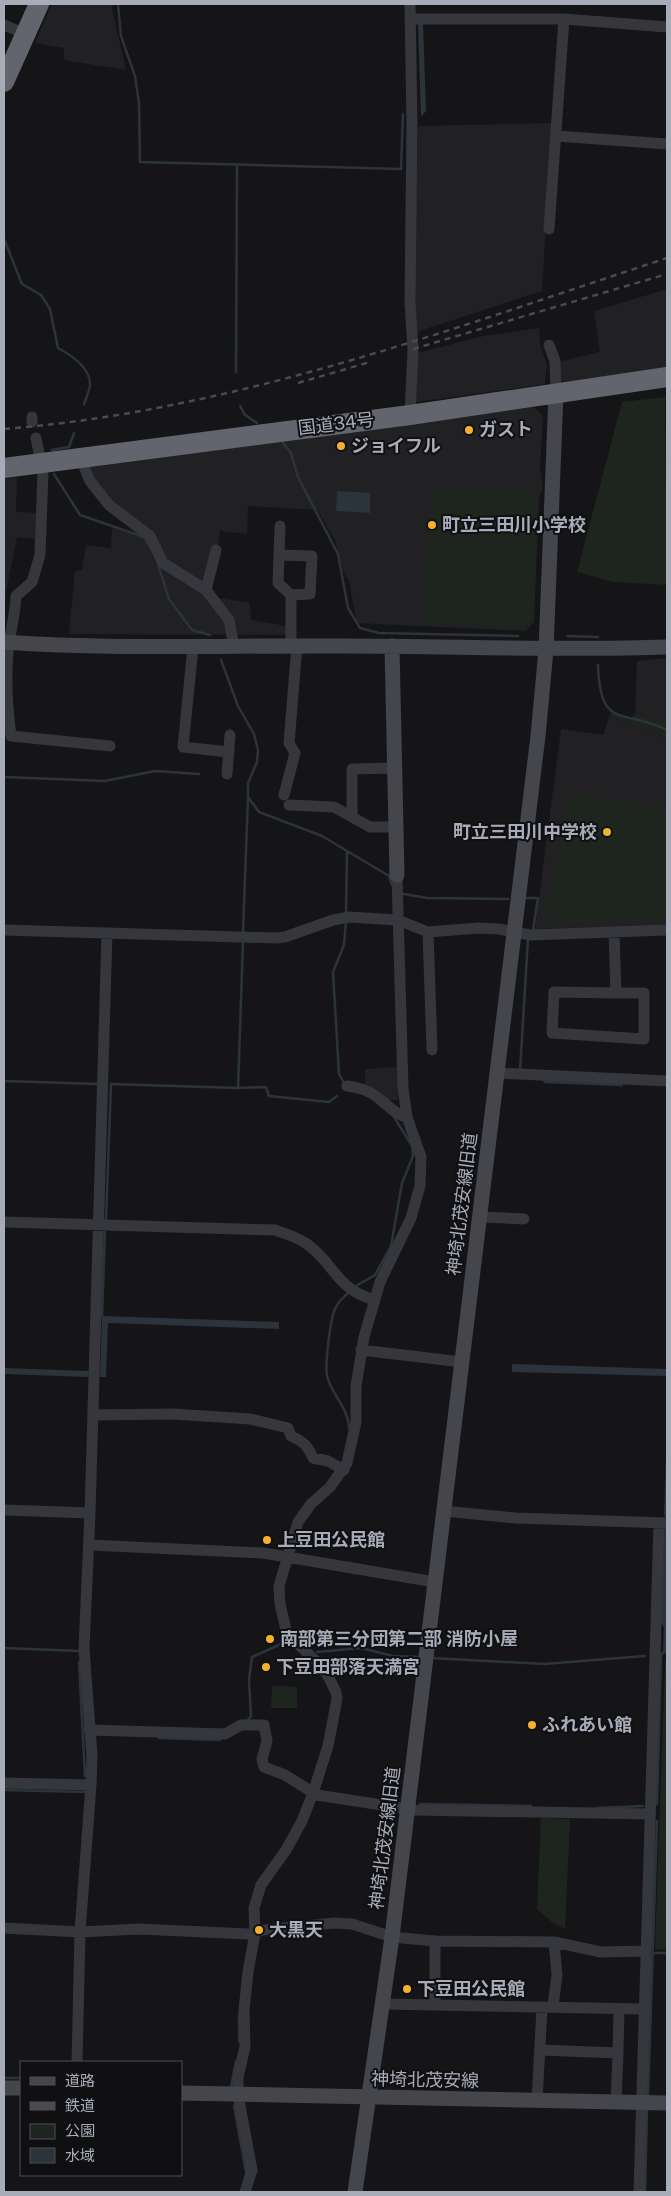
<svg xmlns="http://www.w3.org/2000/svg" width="671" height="2196" font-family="'Public Sans','Noto Sans JP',sans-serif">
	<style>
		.built { fill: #212124 }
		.green { fill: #1d251e }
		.water { fill: #2b343b }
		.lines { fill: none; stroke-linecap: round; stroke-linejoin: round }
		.stream { stroke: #2b343b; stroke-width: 2.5 }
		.street { stroke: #36373c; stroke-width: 11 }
		.secondary { stroke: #44464c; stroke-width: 15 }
		.highway { stroke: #62656d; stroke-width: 20 }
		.rail { stroke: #494b51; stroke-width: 2.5; stroke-dasharray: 6 5; stroke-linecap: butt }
		.poi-dot { fill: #f5b02f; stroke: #101012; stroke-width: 2 }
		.labels { text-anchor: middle; stroke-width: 4; stroke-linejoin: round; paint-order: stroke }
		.street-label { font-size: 18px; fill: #a7acb8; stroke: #101012 }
		.poi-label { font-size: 18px; font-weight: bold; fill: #a7acb8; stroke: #101012; text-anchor: start }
	</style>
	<rect width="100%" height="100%" fill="#151517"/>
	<path class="built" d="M52,4H111L126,70L64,60V48L35,43Z
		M552,123L542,291L416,332L414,298L418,126Z
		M667,289V368L564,382L559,378L558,362L600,352L594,311Z
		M539,328L540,344L547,365L545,384L416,402L417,353L484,336Z
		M533,407L543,416L540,468L543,489L539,498L534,622L526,631L357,623L349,581L343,571L335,540L317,510L248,506L247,534L220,531L211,590L218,598L250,603L251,620L287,626V635L69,634L75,571L82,570L86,545L111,548L112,528L146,537L79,467Z
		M17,478L16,512L41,513L39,540L17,537L4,603V479Z
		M667,658V721L635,714L637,661Z
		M609,717L655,731L667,740V925L535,929L561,729L603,735Z
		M397,1067L398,1100H388L365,1085V1069Z"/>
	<path class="green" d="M665,397L667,585L613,582L577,572L622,402Z
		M433,486L538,491L532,620L521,628L422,621Z
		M611,713L629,720L635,714L666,720L667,740L655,731L609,717Z
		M566,793L667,809V922L557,924L544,909L554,886Z
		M667,1660V1950L655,1949L665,1661Z
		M272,1686L297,1687V1708H271Z
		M541,1818L570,1819L565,1929L553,1923L537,1909Z"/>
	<path class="water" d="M418,23L423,24L426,111L421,117Z
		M337,491L370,493V513L336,511Z
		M102,1316L279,1322V1329L108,1323L106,1377H100Z
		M512,1364L667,1369V1376L512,1372Z
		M4,1368L89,1371L88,1377L4,1374Z
		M667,1428V1653H663L664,1628L661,1621L664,1532L666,1519L664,1514Z"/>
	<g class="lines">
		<path class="stream" d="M118,4L121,36L135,76L139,103L140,162L401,169L403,114
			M4,239L22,284L41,295L50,309L58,348C71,355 90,367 90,384C90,390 86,398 84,404
			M236,372L237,166
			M240,406L245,415L257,423
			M283,443L291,453L298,477L338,554L348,608L360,628L379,633L518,636
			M52,450L69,447L74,433
			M54,474L80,515L144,537L148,544
			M158,564L169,599L192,630L210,635
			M567,636L598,637
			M221,660L238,706L254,734L258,750L257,762L248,783V797L259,812L322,836L389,876L392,885
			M598,665C600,732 624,708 667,730
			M4,777L105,781L155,771L199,774
			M404,894L427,898L508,899
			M524,898H538L533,930H535
			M346,915L347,851
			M243,932L248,797
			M520,1071L528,938
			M544,1080L545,1082L622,1085
			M4,1081L97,1084
			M344,1083L339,1074L333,972L344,945L346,920
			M238,1088L266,1087L269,1096L329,1102L337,1096
			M106,1219L111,1084L238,1088L243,942
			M354,1287L375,1275L391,1246L402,1183L413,1156L412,1146L394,1117
			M348,1293C344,1297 338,1302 336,1307C330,1317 325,1365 327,1376C331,1394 349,1408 349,1429
			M102,1316L105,1232
			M4,1648L79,1651
			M317,1652L361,1648L393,1656L420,1657
			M432,1658L544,1664L645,1656
			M79,1662L85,1776
			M248,1720L251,1716L249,1680L252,1657L277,1646L286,1640
			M159,1738L220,1740
			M4,1790L86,1792
			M420,1804L531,1806
			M657,1804L661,1655L664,1652
			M597,1808L643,1806
			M652,1953H667
			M239,2014V2041
			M4,2078H21
			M231,2087L236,2061
			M648,2096L657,1821
			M234,2106L246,2172
			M645,2192L647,2111"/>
		<path class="street" d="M410,4L412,125L410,302L413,349L410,415
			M410,19H564L667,27
			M4,25L26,34
			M556,136L667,144
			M549,229L564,19
			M549,345L555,361L556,393
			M32,417V422
			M36,438L43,472L40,555L32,582L16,596C15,612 12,627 9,642C5,673 7,706 11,736L110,746
			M80,457L90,481L109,505L150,536L163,563L206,590
			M280,526L278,583L291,595V646
			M216,550L206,590L229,620L234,646
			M279,555L312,556L310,594L291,595
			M193,647L183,747L229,752
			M227,774L230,735
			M284,795L295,753L289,743L297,645
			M289,805L334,807L370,827H396
			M352,817V769L394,768
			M4,930L276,938L285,937L333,920L349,917L398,920L428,932L479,928L499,929L530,935L667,930
			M428,932L432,1050
			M614,932L616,993H644V1039L552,1033L554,992L616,993
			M496,1073L667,1081
			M347,1086C358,1087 368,1090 377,1097C387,1104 395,1115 407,1117
			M480,1217L524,1219
			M4,1222L275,1230C286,1234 297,1237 307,1244C336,1265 334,1287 374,1300
			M361,1350L462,1362
			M93,1415L173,1414L250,1419L288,1428L291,1436C303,1441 308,1446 313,1458L328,1461L344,1470
			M4,1510L90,1513
			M444,1511L516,1518L667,1523
			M89,1545L263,1553L435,1582
			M89,1730L225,1734L241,1725H264L267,1741L262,1759L264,1767L285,1775L317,1795L414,1810L650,1814
			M4,1783L91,1785
			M4,1928L80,1932L139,1929L248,1934L264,1930L334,1923L352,1924L392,1937L435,1941
			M554,1942L601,1952L646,1951
			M383,2004L644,2009
			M435,2004V1941L554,1942L557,1975L553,2006
			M540,2050L618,2053L619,2009
			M77,2062L80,1932L91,1785L92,1756L84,1649L90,1513L107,933
			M537,2101L542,2008
			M616,2102L618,2053
			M245,2192L252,2170L238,2095V2077L245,2047L244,2010L248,1972L255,1933L254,1908L261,1885L286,1850L302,1821L313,1793L328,1746L337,1699L336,1692L328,1676L317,1662L287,1634L280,1604L279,1586L298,1522L311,1504L330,1487L347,1463L356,1422V1386L364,1337L380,1282L411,1218L420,1186L421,1157L407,1117L403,1088L397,875
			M639,2192L659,1523"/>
		<path class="secondary" d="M4,642C117,650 231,645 345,646C453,646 560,651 667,647
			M392,646L397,875
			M4,2088H21
			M181,2093L667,2103
			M355,2192L392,1937L538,736L546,650L556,393"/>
		<path class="highway" d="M4,82L39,4
			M4,468L410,415L667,377"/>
		<path class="rail" d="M413,349L667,274
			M298,383L370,362
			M4,429C233,411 451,329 667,258"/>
	</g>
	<g class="poi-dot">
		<circle cx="469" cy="430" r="5"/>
		<circle cx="341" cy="446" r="5"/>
		<circle cx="432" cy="525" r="5"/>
		<circle cx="607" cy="832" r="5"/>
		<circle cx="267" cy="1540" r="5"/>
		<circle cx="270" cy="1639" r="5"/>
		<circle cx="266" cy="1667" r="5"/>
		<circle cx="532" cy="1725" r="5"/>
		<circle cx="259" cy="1930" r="5"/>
		<circle cx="407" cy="1989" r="5"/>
	</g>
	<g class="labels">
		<g class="street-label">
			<text transform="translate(336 424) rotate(-7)" y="6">国道34号</text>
			<text transform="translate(462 1204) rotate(-83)" y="6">神埼北茂安線旧道</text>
			<text transform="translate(385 1838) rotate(-83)" y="6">神埼北茂安線旧道</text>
			<text transform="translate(425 2080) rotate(1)" y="6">神埼北茂安線</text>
		</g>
		<g class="poi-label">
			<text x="479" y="436">ガスト</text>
			<text x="351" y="452">ジョイフル</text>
			<text x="442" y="531">町立三田川小学校</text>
			<text x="597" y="838" text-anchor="end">町立三田川中学校</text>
			<text x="277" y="1546">上豆田公民館</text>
			<text x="280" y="1645">南部第三分団第二部 消防小屋</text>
			<text x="276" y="1673">下豆田部落天満宮</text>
			<text x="542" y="1731">ふれあい館</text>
			<text x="269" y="1936">大黒天</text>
			<text x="417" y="1995">下豆田公民館</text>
		</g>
	</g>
	<rect width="671" height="2196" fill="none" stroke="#a7acb8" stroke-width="10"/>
	<rect x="20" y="2061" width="162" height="115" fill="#101012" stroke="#4c4e54"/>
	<rect x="30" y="2077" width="25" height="8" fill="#44464c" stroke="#4c4e54"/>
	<text x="65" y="2086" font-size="15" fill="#a7acb8">道路</text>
	<rect x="30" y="2102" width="25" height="8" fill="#494b51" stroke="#4c4e54"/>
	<text x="65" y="2111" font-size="15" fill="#a7acb8">鉄道</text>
	<rect x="30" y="2124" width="25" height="15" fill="#1d251e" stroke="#4c4e54"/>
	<text x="65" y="2136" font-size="15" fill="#a7acb8">公園</text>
	<rect x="30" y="2148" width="25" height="15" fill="#2b343b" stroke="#4c4e54"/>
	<text x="65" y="2161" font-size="15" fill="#a7acb8">水域</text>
</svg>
